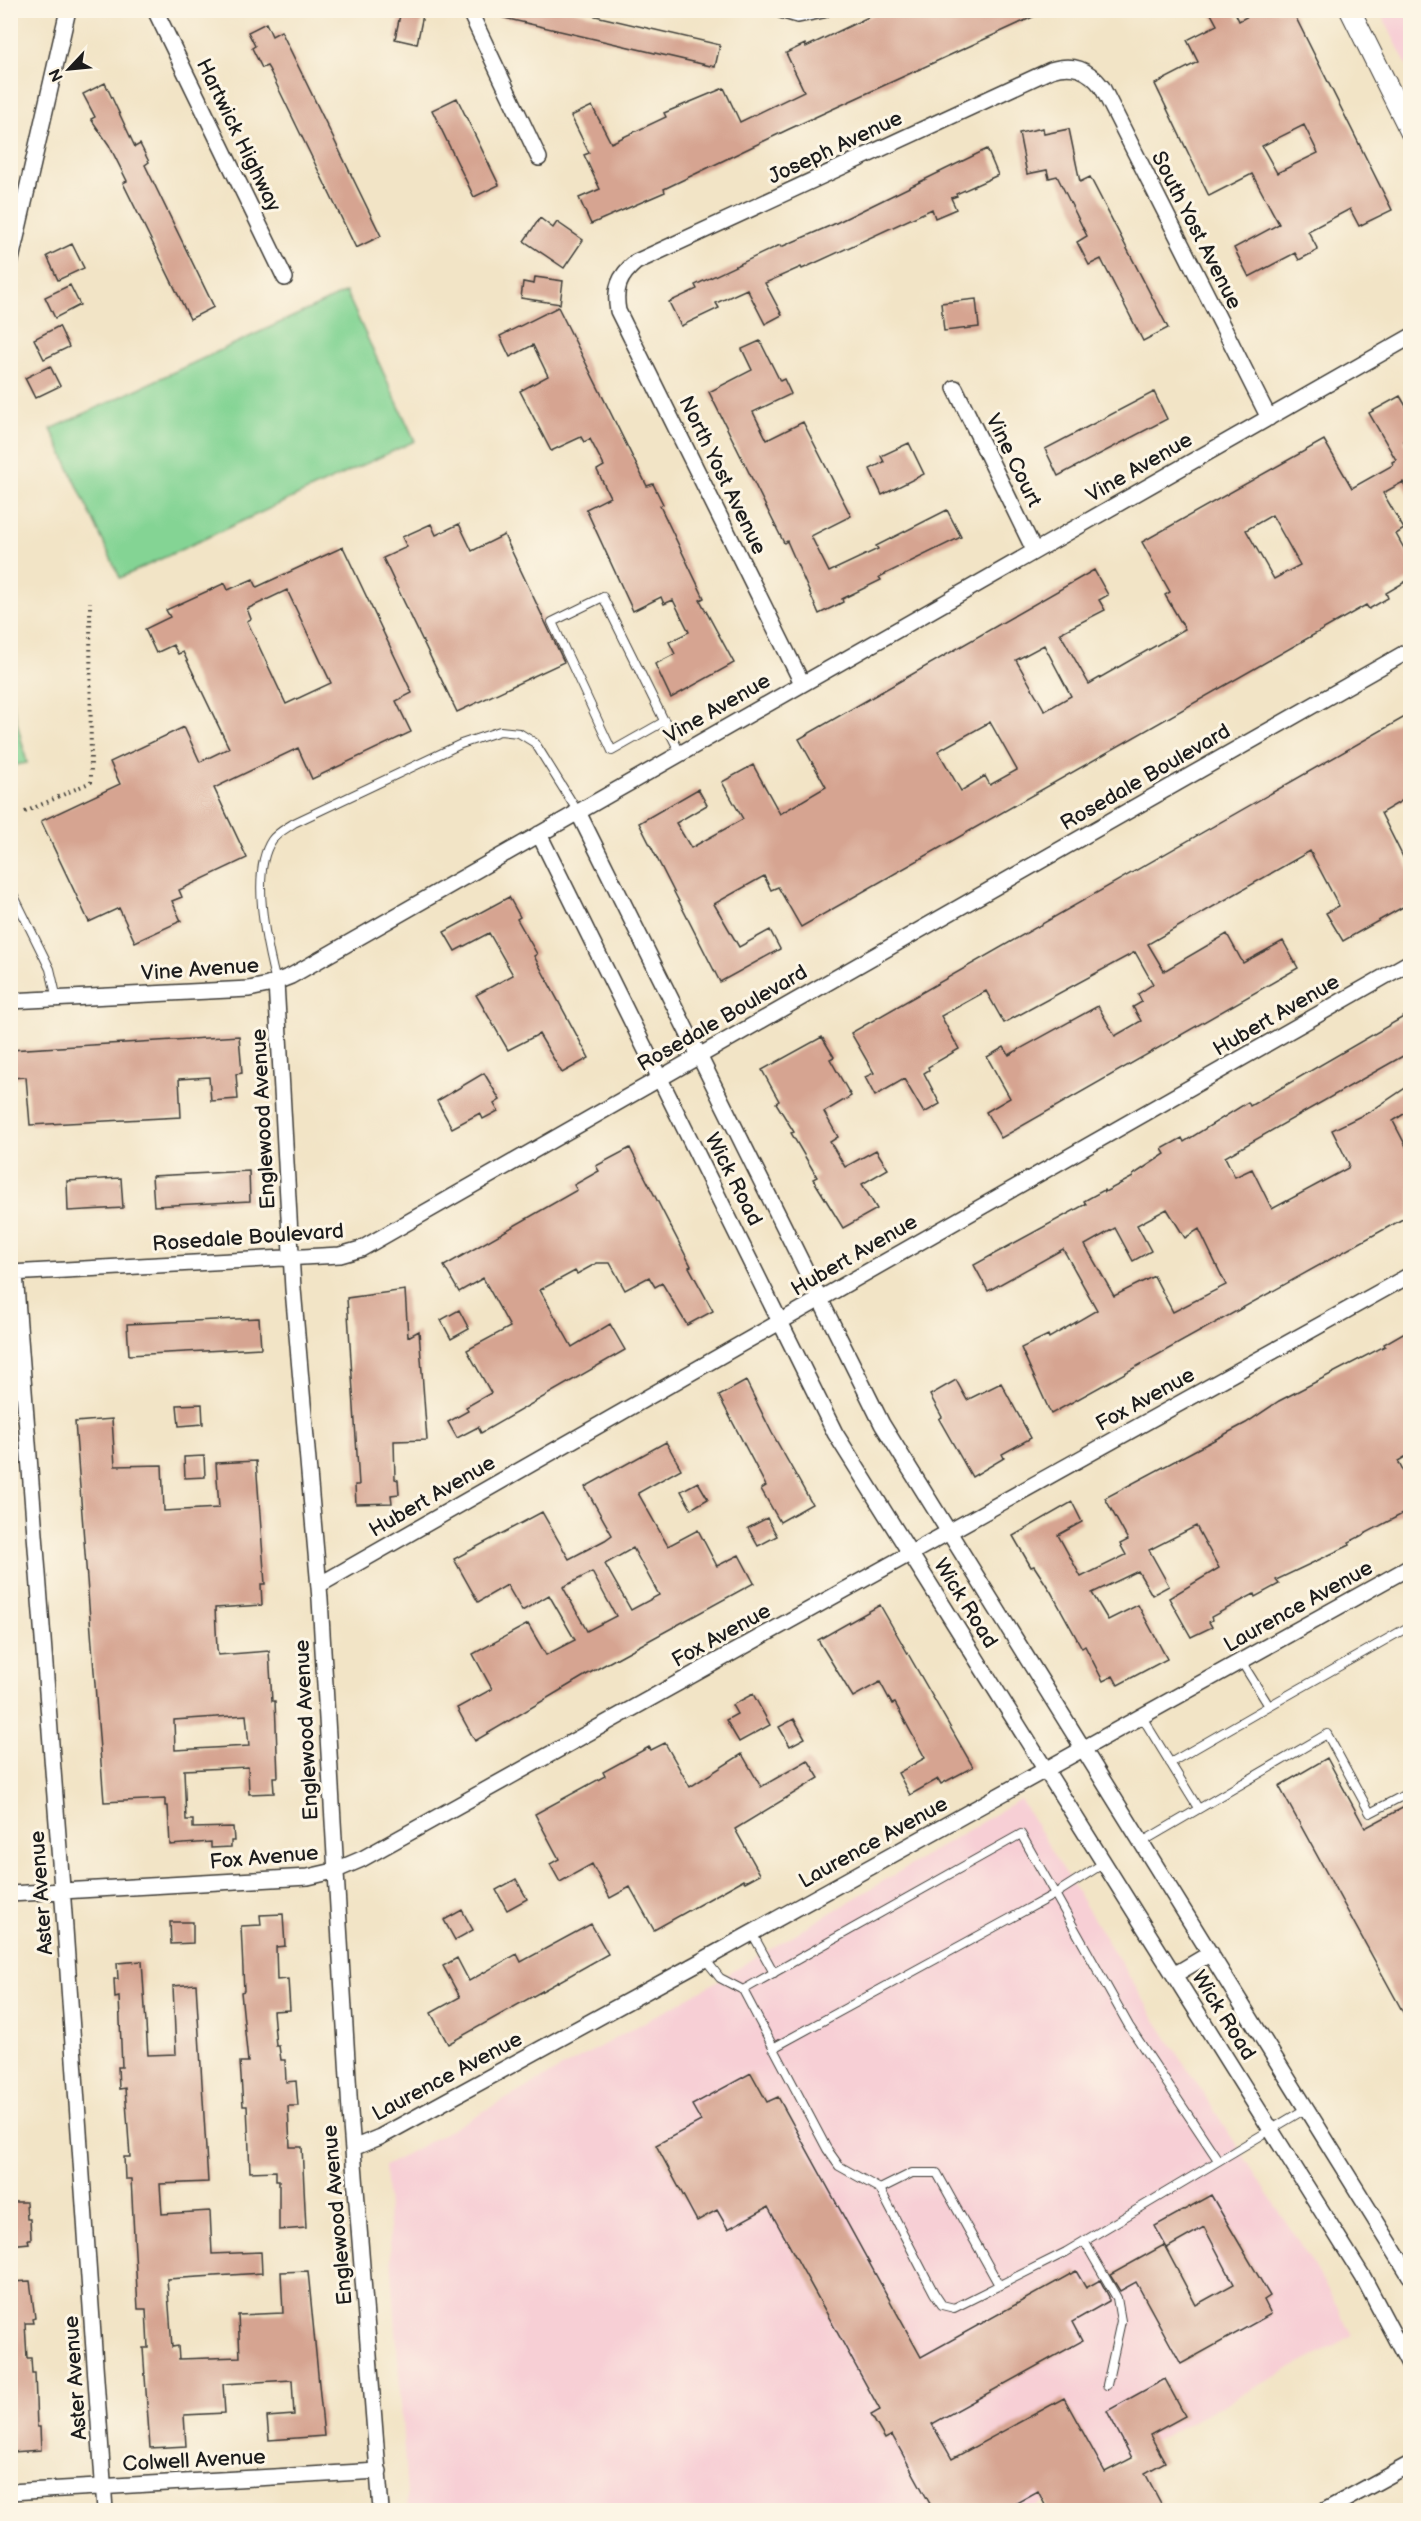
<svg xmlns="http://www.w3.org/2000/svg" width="1421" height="2521" font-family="'Balsamiq Sans',sans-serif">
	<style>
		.built { fill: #f7cfd5 }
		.green { fill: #84d494; stroke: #507858; stroke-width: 1.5 }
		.building { fill: #d6a491; fill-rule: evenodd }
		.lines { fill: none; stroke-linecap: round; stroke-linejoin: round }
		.service-casing { stroke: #3c3a36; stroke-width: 10 }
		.minor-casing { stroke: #3c3a36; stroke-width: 18 }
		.tertiary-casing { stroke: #3c3a36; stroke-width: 22 }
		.path { stroke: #3c3a36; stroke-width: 4; stroke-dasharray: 1.5 4.5; stroke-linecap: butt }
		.service { stroke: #fff; stroke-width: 8 }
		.minor { stroke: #fff; stroke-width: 15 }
		.tertiary { stroke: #fff; stroke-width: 20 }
		.labels { text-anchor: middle; stroke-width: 6; stroke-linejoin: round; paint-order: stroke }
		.street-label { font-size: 21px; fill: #1c1c1c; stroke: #fcf5e5 }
	</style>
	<rect width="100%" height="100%" fill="#fcf5e5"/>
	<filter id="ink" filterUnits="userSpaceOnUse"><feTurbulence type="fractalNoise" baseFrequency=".0167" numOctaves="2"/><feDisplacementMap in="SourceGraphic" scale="12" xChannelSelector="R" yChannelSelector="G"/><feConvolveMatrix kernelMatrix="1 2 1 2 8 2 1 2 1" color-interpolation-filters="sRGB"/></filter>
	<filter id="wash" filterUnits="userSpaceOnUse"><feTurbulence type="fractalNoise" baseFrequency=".008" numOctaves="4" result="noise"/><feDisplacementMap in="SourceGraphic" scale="24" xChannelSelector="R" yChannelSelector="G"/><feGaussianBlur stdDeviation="1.35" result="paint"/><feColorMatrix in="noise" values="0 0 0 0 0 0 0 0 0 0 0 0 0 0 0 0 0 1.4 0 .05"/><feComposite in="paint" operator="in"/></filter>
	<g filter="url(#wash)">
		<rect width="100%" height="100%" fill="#f2e4c6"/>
		<path class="built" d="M1380,11H1410V72Z
			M1020,1799L1151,2012L1315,2267L1353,2335L1027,2510H408L385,2166L695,1994Z"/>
		<path class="green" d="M346,292L415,441L120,578L51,429Z
			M11,698L27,763L11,766H10Z"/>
		<g id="blocks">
			<path class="building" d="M401,10H424L417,44L395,39Z
				M500,10H570L720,45L715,67L500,17Z
				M883,10H1048L787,130L664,189L665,192L591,224L579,198L600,189L584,155L589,153L571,116L592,106L611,143L666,117L664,113L724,88L740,122L804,91L786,53L805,44L806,47Z
				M1209,10H1234L1239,21L1259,10H1292L1392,210L1359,226L1350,209L1308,231L1318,250L1299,260L1295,253L1249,277L1234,248L1279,224L1252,174L1209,196L1155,84L1198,62L1187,40L1217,25ZM1304,125L1318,153L1277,173L1262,146Z
				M266,23L272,36L281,31L381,236L356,248L269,69L267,66L262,68L252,48L255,46L248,32Z
				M105,83L135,147L140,144L149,162L145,165L214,307L190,319L123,183L127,181L109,145L91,119L95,117L83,94Z
				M457,98L499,185L474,197L432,110Z
				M1043,128L1044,134L1069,129L1080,182L1090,177L1168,328L1143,341L1101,259L1089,265L1077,242L1087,236L1057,176L1049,178L1047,170L1027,174L1019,133Z
				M987,149L998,175L956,194L957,196L951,198L956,209L935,218L932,209L802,269L801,267L765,283L782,315L765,324L747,289L716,303L719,308L681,326L669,302L697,289L695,285L780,245L781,247L832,225Z
				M540,218L553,228L557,222L583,240L564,268L524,241Z
				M72,244L84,268L58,280L47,256Z
				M535,277L563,281L560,304L521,298L523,282L534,284Z
				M70,285L80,305L55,318L45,297Z
				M976,299L979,327L944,331L941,303Z
				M558,307L647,486L653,484L663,504L660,506L704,598L700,600L734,663L671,698L655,664L675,654L669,642L689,632L673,600L664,604L661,597L633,611L586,509L610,497L597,470L604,466L590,439L584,442L581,437L551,451L520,391L548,376L533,345L510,357L500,336Z
				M59,326L69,347L44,359L34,339Z
				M760,341L780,381L784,379L791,394L753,412L767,440L803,422L851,516L811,536L829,572L878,549L876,546L947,510L961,537L879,577L881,580L842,599L843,602L819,614L787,541L784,543L709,392L752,370L742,349Z
				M50,366L60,386L35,398L25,378Z
				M1154,392L1167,419L1058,476L1045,449Z
				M1400,396L1410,413V437L1404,441L1410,452V496L1403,482L1383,493L1404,529L1396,534L1410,559V579L1386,593L1388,598L1369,609L1366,605L801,927L778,887L771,890L764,876L714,904L739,947L770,930L780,949L720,982L639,823L698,789L707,805L676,823L691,848L743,819L722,782L753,765L780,814L826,787L799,739L1094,570L1108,595L1099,600L1105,610L1060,633L1089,684L1185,629L1165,595L1170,592L1142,542L1324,440L1352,488L1393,465L1392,462L1396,460L1369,413ZM1272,515L1300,565L1274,579L1246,530ZM1044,645L1071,696L1045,711L1016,660ZM990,722L1017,770L990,785L985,776L961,791L938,751Z
				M909,443L924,474L882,495L870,469L884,462L881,456Z
				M431,524L436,535L459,524L472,551L504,535L564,662L457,712L383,558L407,547L402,537Z
				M343,547L412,693L396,701L411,732L312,779L298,748L214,788L247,858L179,890L182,897L172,901L181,921L135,942L119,908L89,922L41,821L120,784L110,762L184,727L200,762L229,748L183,652L178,654L173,645L156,653L145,629L170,617L166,610L225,583L228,590L253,579L257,587ZM287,590L331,683L286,704L247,621L251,619L247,609Z
				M1410,714V796L1381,813L1410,871V903L1343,941L1326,913L1339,906L1310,851L1148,944L1164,971L1227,934L1243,963L1283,941L1298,968L1001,1138L986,1112L1010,1098L987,1057L1004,1047L1009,1055L1098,1006L1115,1036L1141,1021L1133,1007L1142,1002L1138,994L1153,984L1135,952L1004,1023L986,991L941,1016L959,1049L928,1067L929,1070L924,1073L940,1104L924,1113L904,1079L875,1096L865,1077L874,1073L851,1033Z
				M509,897L520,917L517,919L537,954L534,956L589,1058L562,1073L539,1034L508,1050L476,995L513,975L489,933L455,951L444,932Z
				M1405,1016L1410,1025V1052L1225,1157L1235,1177L1252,1169L1272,1209L1348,1168L1349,1164L1332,1130L1371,1111L1410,1085V1110L1393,1121L1410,1154V1215L1051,1414L1021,1348L1048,1335L1049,1338L1097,1310L1063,1249L988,1291L974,1265L1086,1204L1084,1201L1104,1190L1105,1192L1133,1177V1175L1165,1154L1162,1149L1182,1138L1184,1142L1248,1102L1250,1106ZM1167,1209L1185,1238L1199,1229L1226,1285L1173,1312L1154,1276L1114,1296L1085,1245L1115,1228L1133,1261L1151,1251L1137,1225Z
				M239,1036L242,1073L236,1074L238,1099L211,1101L209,1077L179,1079L181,1117L30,1125L26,1077L10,1078V1050Z
				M822,1037L834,1057L830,1059L851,1096L824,1112L838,1137L830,1142L845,1167L876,1150L888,1169L862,1184L877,1209L843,1228L813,1179L817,1177L791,1133L794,1132L776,1103L779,1101L762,1070Z
				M484,1073L500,1100L494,1104L498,1111L483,1119L480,1113L452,1128L437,1101Z
				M630,1148L691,1266L689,1267L713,1311L687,1325L662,1283L655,1287L649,1277L625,1290L610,1263H597L577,1274L575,1271L540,1290L572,1347L610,1324L625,1350L481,1433L478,1427L457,1438L448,1422L468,1411L466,1407L491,1393L467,1350L510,1327L483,1278L459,1292L444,1266L577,1190L574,1185L599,1171L596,1166Z
				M249,1171L250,1201L154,1206L152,1176Z
				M121,1178L123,1208L68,1211L67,1181Z
				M405,1290L408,1337L419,1331L427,1440L394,1441L395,1479L398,1480L399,1494L391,1495L392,1503L356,1504L355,1485H359L347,1298Z
				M459,1310L469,1329L451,1339L441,1320Z
				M259,1318L261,1348L129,1355L127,1324Z
				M1410,1329V1454L1398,1461L1410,1485V1510L1349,1542L1350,1545L1276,1580L1279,1584L1255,1597L1254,1594L1211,1617L1212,1620L1209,1622L1212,1627L1191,1637L1169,1598L1219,1568L1196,1526L1149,1550L1169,1586L1152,1595L1138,1571L1092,1593L1108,1620L1138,1605L1167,1659L1118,1685L1113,1676L1103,1681L1085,1646L1082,1648L1051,1592L1034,1566L1031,1567L1013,1536L1072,1502L1082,1522L1058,1535L1081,1577L1126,1555L1120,1544L1128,1540L1105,1498L1246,1423L1279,1401L1385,1346L1384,1344Z
				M956,1380L967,1400L1001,1383L1031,1438L1002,1454L1004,1458L972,1477L939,1419L942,1417L930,1395Z
				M746,1381L772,1433L812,1504L780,1522L761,1489L766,1486L719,1396Z
				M202,1404L203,1424L179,1426L177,1405Z
				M112,1419L115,1466L162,1465L164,1511L219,1508L216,1463L256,1461L265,1584H261L262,1605L215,1608L217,1649L218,1655L269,1651L272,1701H275L278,1777H273L274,1793L249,1794L248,1767L184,1770L186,1820H193V1828L233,1827L234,1841H231V1847L211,1848V1842L170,1845L168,1806H165V1799L104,1802L75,1422ZM246,1715L249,1746L175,1750L174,1720Z
				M666,1442L681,1469L638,1493L668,1546L698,1530L717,1566L739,1555L754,1583L586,1675L475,1741L457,1708L492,1689L473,1654L528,1624L546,1655L575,1640L549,1595L522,1611L507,1585L478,1602L454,1559L542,1512L569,1559L605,1540L612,1535L585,1487ZM633,1548L659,1595L631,1610L605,1564ZM592,1572L616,1616L587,1631L563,1587Z
				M204,1456L205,1477L185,1478L184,1457Z
				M698,1482L708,1499L691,1509L681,1491Z
				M767,1518L777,1536L758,1546L748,1528Z
				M880,1605L973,1767L941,1784L938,1779L910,1795L898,1773L925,1758L895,1703L892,1704L880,1682L853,1697L818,1640Z
				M753,1694L770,1725L739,1742L726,1720L737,1714L732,1705Z
				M794,1719L805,1738L790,1746L779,1727Z
				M665,1743L690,1787L742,1754L761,1787L808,1760L819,1778L735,1829L760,1874L745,1882L743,1880L654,1930L630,1887L610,1898L592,1864L560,1882L550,1864L559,1859L535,1814L605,1776L603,1772L649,1747L651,1750Z
				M1327,1758L1365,1828L1410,1804V2025L1279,1786Z
				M516,1879L527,1899L507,1910L496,1890Z
				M462,1910L473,1930L455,1940L444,1920Z
				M283,1914L285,1946L276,1947L277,1980L288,1979L290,2010L273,2011L276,2046H279L281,2060H285L286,2082L296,2081L298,2106H288L290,2147H302L306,2228L279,2230V2180H276V2171L250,2172L247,2106H243L240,2062H248L241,1992L244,1991L241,1926L261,1925L260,1915Z
				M170,1922H193V1943L171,1944Z
				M591,1924L608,1954L448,2044L431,2013L460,1997L443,1966L457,1958L469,1981L517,1954L521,1962Z
				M142,1961L148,2055L176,2054L173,1986L196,1984L208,2182L160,2184L162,2214L210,2211L212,2254L261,2252L262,2273L167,2279L172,2347L178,2346L179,2359L240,2357L238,2315L283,2313L281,2272L308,2271L324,2436L269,2440L267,2417L294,2415L292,2380L223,2384L225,2413L184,2415L186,2446L150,2448L143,2348H148L146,2309H138L131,2179H125L124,2157H130L125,2088L119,2089L118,2067H122L119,1997L115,1998L114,1979H118L117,1963Z
				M751,2073L767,2102L778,2097L921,2357L1076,2271L1086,2288L1100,2280L1109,2297V2301L1072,2322L1082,2341L932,2424L952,2459L1064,2398L1105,2472L1132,2458L1107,2411L1165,2379L1185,2416L1150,2435L1165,2462L1145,2473L1165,2511H1048L1038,2491L1002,2511H934L892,2435L885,2439L871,2415L880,2410L768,2207L728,2229L717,2210L697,2221L656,2145L701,2121L692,2105Z
				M1211,2195L1270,2296L1264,2300L1271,2314L1181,2364L1136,2282L1120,2291L1110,2275L1164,2245L1196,2305L1234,2284L1204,2227L1167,2248L1155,2226Z
				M10,2202H26L27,2219H30L31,2239H28L29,2243L10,2245Z
				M30,2281L35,2318L32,2319L33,2323H25L27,2358H31L32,2373H35L37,2427H40L41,2450L12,2452L10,2282Z"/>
		</g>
	</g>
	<g filter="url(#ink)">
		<use href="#blocks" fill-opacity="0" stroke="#3c3a36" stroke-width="1.5"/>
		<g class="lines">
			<defs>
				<path id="service" d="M665,721L612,751L552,622L603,597L680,753
					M10,888L50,969L57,999
					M276,982C267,947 250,872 272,840C277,833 287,828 294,823L461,744L500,731L519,733L535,743L578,812
					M1241,1661L1269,1706L1410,1626
					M1142,1717L1198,1808
					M1170,1763L1269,1706
					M1142,1842L1327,1734L1370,1813L1410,1792
					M1104,1863L1055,1894L1129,2026L1218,2160
					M752,1933L774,1973
					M705,1959L720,1978L743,1990
					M773,2048L1055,1894L1021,1834L743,1990L827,2149L839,2166L880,2189
					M1084,2241L1117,2298L1121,2321L1107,2385
					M999,2285L937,2173H912L880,2189L934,2293L942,2305L954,2308L1066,2252L1307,2108"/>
				<path id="minor" d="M155,10L285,278
					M469,10L539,158
					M781,10L798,15L823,10
					M10,264L68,10
					M955,388L1034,550
					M802,683L618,311C614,289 619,276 636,262L1051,70C1073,63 1088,69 1102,87L1269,418
					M578,812L882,1424L1410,2276
					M539,834L835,1433L1363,2277L1410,2366
					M276,982L293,1289L320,1599L350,2112L381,2510
					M10,1001L249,989L268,985L291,976L1410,337
					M10,1273L340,1255L361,1249L1410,650
					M15,1273L64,1914L105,2510
					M319,1585L1410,962
					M10,1894L308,1877L334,1871L362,1859L1410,1275
					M1174,1975L1211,1953
					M353,2148L380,2137L705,1959L1410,1567
					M10,2492L379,2471
					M1326,2510L1410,2464"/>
				<path id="tertiary" d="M1350,10L1410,131"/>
			</defs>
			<use href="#service" class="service-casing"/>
			<use href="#minor" class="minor-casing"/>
			<use href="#tertiary" class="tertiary-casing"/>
			<path class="path" d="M25,812L91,782L90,602"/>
			<use href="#service" class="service"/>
			<use href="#minor" class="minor"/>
			<use href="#tertiary" class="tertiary"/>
		</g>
	</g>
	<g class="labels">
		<g class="street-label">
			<text transform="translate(239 135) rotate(64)" y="7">Hartwick Highway</text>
			<text transform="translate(835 147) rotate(-25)" y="7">Joseph Avenue</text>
			<text transform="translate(1197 230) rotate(63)" y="7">South Yost Avenue</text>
			<text transform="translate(1014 460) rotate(64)" y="7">Vine Court</text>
			<text transform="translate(1139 467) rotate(-30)" y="7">Vine Avenue</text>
			<text transform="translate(723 475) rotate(64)" y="7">North Yost Avenue</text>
			<text transform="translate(717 708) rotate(-30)" y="7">Vine Avenue</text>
			<text transform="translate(1145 777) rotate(-30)" y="7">Rosedale Boulevard</text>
			<text transform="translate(200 969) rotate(-4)" y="7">Vine Avenue</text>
			<text transform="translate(1276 1015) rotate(-30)" y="7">Hubert Avenue</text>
			<text transform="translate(722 1018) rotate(-30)" y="7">Rosedale Boulevard</text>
			<text transform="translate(263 1119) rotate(-93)" y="7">Englewood Avenue</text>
			<text transform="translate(734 1179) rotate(63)" y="7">Wick Road</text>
			<text transform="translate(248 1237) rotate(-4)" y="7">Rosedale Boulevard</text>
			<text transform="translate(854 1255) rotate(-30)" y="7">Hubert Avenue</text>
			<text transform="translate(1145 1399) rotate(-29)" y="7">Fox Avenue</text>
			<text transform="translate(432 1496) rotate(-30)" y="7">Hubert Avenue</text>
			<text transform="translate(966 1603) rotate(58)" y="7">Wick Road</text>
			<text transform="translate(1298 1606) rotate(-29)" y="7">Laurence Avenue</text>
			<text transform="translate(721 1635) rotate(-29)" y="7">Fox Avenue</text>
			<text transform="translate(306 1730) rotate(-93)" y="7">Englewood Avenue</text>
			<text transform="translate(873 1842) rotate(-29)" y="7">Laurence Avenue</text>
			<text transform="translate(264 1857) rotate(-5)" y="7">Fox Avenue</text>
			<text transform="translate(41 1893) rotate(-94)" y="7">Aster Avenue</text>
			<text transform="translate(1224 2015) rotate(58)" y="7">Wick Road</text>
			<text transform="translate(447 2076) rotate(-28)" y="7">Laurence Avenue</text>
			<text transform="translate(337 2215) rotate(-95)" y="7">Englewood Avenue</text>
			<text transform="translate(75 2378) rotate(-94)" y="7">Aster Avenue</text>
			<text transform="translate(194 2460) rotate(-3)" y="7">Colwell Avenue</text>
		</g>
	</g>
	<rect width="1421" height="2521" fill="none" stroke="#fcf5e5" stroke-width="36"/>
	<g transform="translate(69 69) rotate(244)" stroke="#fcf5e5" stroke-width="4.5" paint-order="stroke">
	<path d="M0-4.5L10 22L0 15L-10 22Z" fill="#1c1c1c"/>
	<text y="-9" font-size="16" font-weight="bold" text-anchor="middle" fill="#1c1c1c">N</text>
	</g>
</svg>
